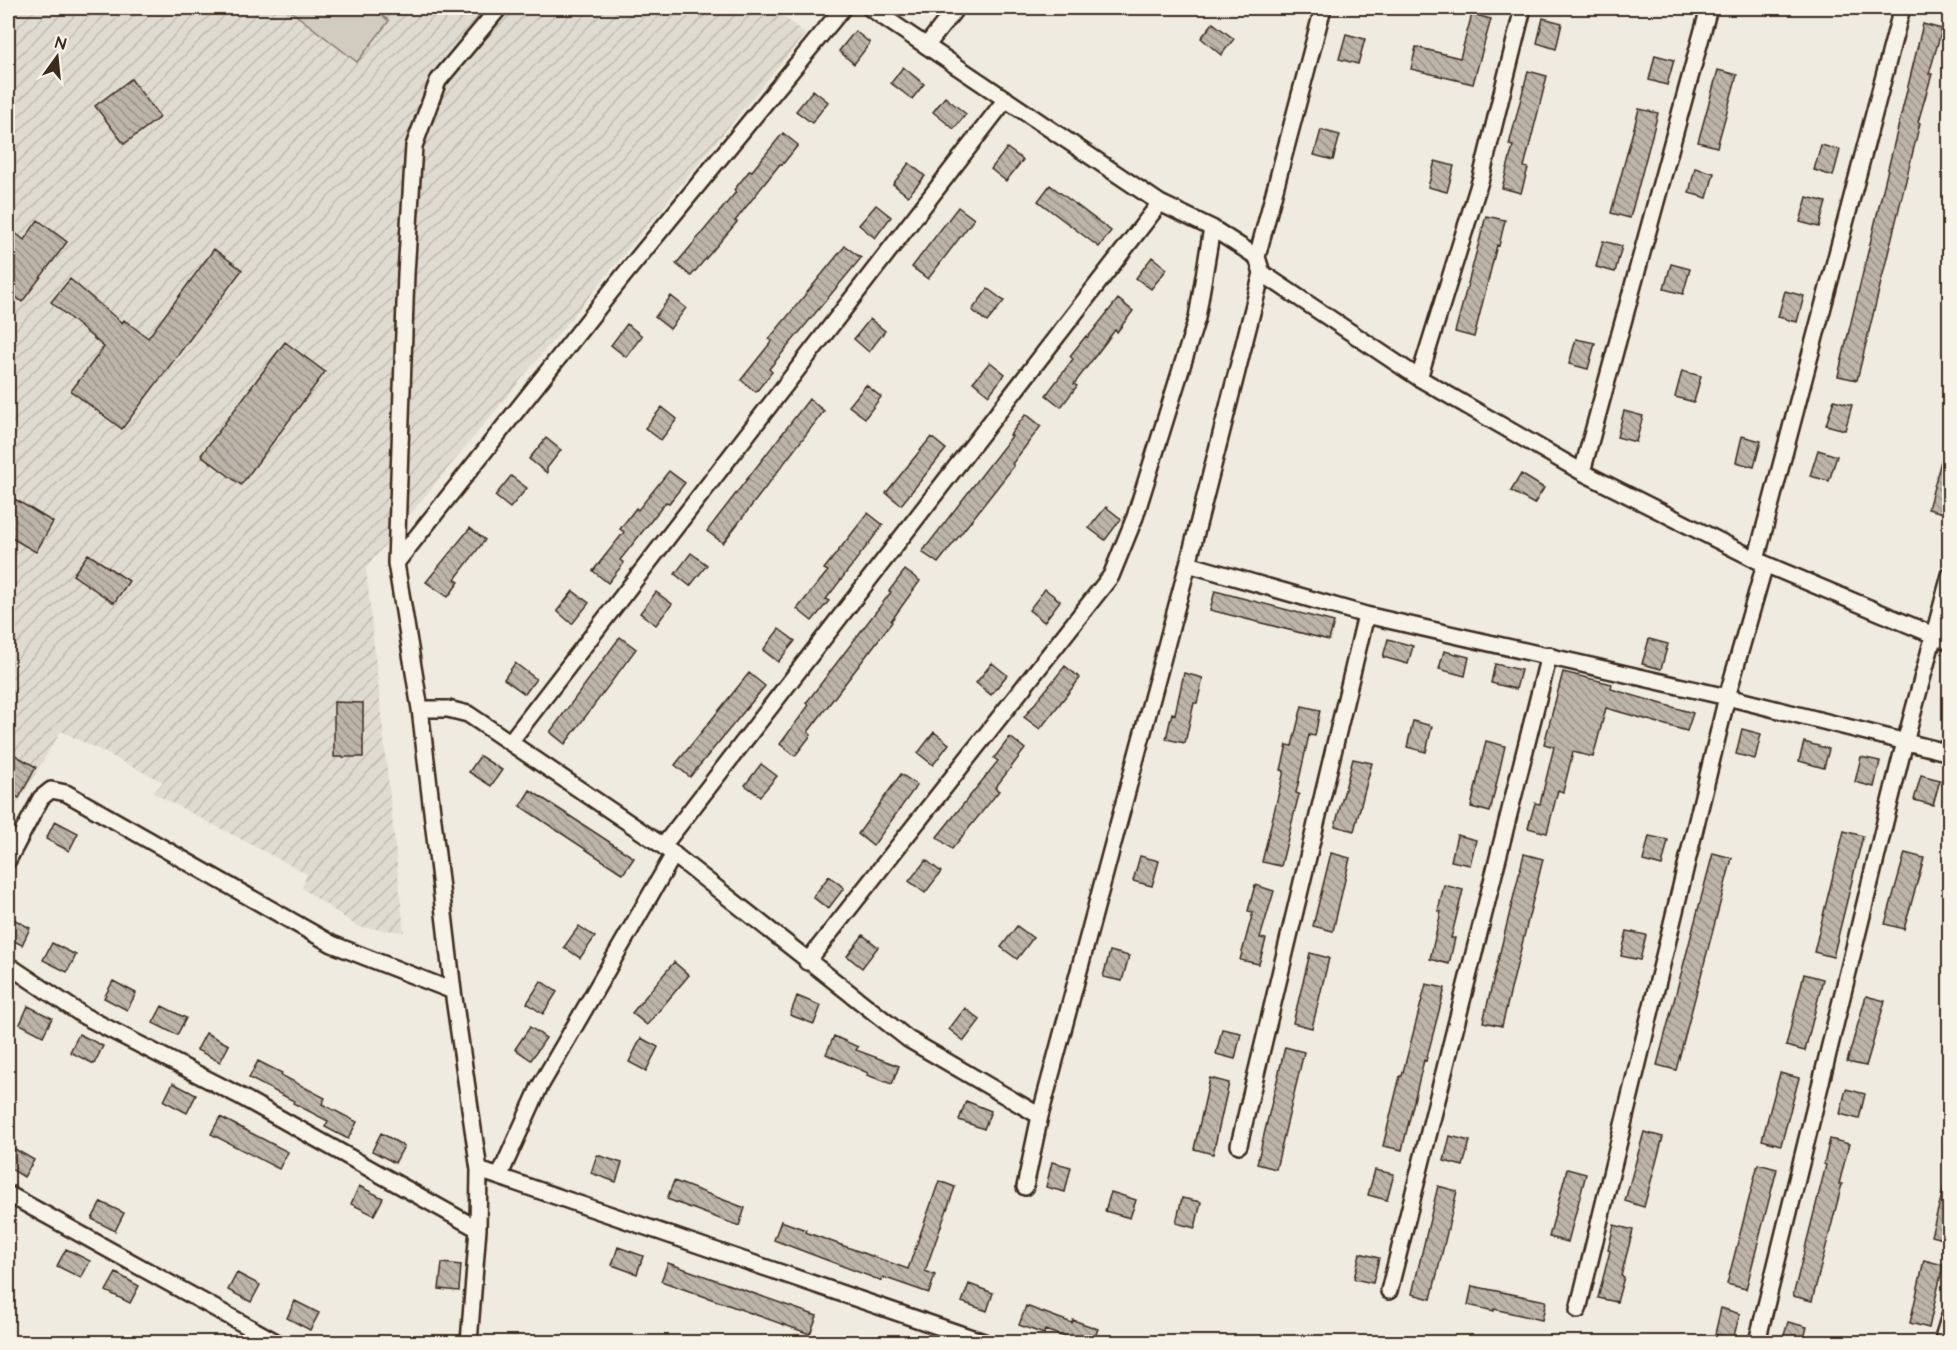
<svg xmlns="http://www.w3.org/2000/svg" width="1957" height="1350" font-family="'Architects Daughter',sans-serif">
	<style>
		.industrial { fill: url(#industrial-furrows) }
		.grass { fill: #d1cbc0; stroke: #867a6f; stroke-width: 1.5 }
		.building { fill: url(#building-back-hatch); stroke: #3b2a1e; stroke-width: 1.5 }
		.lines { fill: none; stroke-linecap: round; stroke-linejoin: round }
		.minor-casing { stroke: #3b2a1e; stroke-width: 20 }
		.minor { stroke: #f7f3e8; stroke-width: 15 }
	</style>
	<defs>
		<pattern id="industrial-furrows" width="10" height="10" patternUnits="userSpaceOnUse" patternTransform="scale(1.5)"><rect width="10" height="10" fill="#e0dbd0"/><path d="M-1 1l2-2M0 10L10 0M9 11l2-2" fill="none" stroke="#c1bcb2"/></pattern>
		<pattern id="building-back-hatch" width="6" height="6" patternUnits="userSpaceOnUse" patternTransform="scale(1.5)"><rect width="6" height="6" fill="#bdb5aa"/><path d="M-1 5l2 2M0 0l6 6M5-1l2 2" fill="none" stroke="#9b938a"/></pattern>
	</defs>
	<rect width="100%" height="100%" fill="#efebe0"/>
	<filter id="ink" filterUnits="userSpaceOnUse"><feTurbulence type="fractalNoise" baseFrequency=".0167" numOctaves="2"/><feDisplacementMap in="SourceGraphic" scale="12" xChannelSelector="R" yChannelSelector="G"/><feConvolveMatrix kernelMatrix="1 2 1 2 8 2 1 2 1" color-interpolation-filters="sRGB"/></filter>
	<g filter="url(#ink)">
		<path class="industrial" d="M8,8H773L805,34L366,568L404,932L358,927L302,888L307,874L153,793L163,782L61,731L8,820Z"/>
		<path class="grass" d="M287,8H372L389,21L357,62Z"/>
		<path class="building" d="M1472,14L1491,19L1473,84L1411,69L1416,47L1460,58Z
			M1543,18L1562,23L1556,49L1537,43Z
			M1213,23L1234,39L1221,55L1201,38Z
			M1923,24L1942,29L1929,74H1932L1918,122L1920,123L1857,380L1838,376Z
			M855,31L870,43L854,64L839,51Z
			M1346,34L1365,39L1358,64L1339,59Z
			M1655,55L1674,60L1667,85L1649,80Z
			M903,67L924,84L912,99L891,83Z
			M1718,70L1737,75L1717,147L1698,142Z
			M1528,71L1547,76L1524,167L1528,168L1521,193L1502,188L1513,146L1509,145Z
			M131,79L160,117L124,144L95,106Z
			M813,90L828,102L812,123L796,111Z
			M945,97L966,114L954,129L933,112Z
			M1639,109L1658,113L1630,218L1611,213Z
			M1321,130L1340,135L1333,160L1314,155Z
			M783,133L798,145L782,165L780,164L735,221L737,222L691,276L676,264L736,192L734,190L750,170L752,171Z
			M1821,145L1840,150L1833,176L1814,170Z
			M1007,148L1023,160L1006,181L991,169Z
			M1435,161L1454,166L1447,192L1428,187Z
			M909,163L925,176L908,196L893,184Z
			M1695,168L1714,173L1707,198L1689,193Z
			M1050,185L1111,231L1099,247L1038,201Z
			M1807,197L1826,202L1819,227L1800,222Z
			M876,205L891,217L875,238L859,225Z
			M958,207L974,219L928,279L912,267Z
			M1486,216L1505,220L1499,246L1497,245L1474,337L1455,332Z
			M38,220L67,242L22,302L8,291V227L24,240Z
			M1603,241L1622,246L1615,272L1596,267Z
			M845,246L861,258L769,369L772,372L756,392L741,380L772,341L769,339Z
			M214,249L242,270L122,429L71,391L104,347L51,302L70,279L122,323L124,320L148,338Z
			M1152,257L1167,269L1151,289L1136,278Z
			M1671,264L1690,269L1683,294L1664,289Z
			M988,289L1004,301L987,322L972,310Z
			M1785,291L1804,296L1797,322L1778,317Z
			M671,296L686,308L670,329L655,317Z
			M1118,299L1133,311L1117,332L1115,330L1074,384L1077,386L1061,407L1046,395L1073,359L1070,356L1086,336L1088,337Z
			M870,319L885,331L869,352L854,339Z
			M627,324L642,336L626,357L611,345Z
			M1576,339L1595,343L1588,369L1569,364Z
			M285,342L325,372L241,485L201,455Z
			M990,362L1005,374L989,395L973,382Z
			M1682,371L1701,376L1694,402L1675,397Z
			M866,385L881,397L865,418L849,406Z
			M809,399L824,411L723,543L707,531Z
			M1834,400L1852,405L1845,430L1826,425Z
			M662,407L677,419L661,440L645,428Z
			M1624,411L1643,416L1636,442L1617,437Z
			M1026,414L1041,426L1012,464L1014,466L938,563L922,552L1012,436L1010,435Z
			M1742,436L1761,441L1754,467L1736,462Z
			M931,437L946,449L901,505L886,493Z
			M546,438L561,450L547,468V473L529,459Z
			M1945,446H1950V505L1947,514L1928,509Z
			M1818,450L1837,456L1829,481L1810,476Z
			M669,471L685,483L669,503L666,502L620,560L624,563L608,583L593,571L624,532L620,529L636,508L638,510Z
			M1521,474L1544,488L1534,504L1511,491Z
			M511,476L527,488L510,508L495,496Z
			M8,495L53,522L36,552L8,536Z
			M1106,507L1121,519L1105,540L1089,528Z
			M868,513L883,525L826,599L829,601L812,621L797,609L828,571L824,569Z
			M470,528L485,540L455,579L459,582L448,597L426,582Z
			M691,553L707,565L690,586L675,574Z
			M88,554L129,581L114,603L73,575Z
			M905,570L920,581L891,621L892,622L808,732L811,735L795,756L780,744L809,705L806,703L891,592L889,591Z
			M1045,589L1060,601L1044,622L1029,610Z
			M573,591L589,603L572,624L557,611Z
			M1215,591L1334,622L1329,640L1210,610Z
			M656,592L672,604L656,625L640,613Z
			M779,629L795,641L778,662L763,650Z
			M620,637L636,649L565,744L550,732Z
			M1388,639L1413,646L1408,664L1383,657Z
			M1649,639L1668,644L1661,669L1642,664Z
			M1444,651L1469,657L1465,676L1439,669Z
			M515,663L536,679L525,694L504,679Z
			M992,663L1007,675L991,695L976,683Z
			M1495,664L1521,670L1516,689L1491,683Z
			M1065,666L1080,678L1040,729L1024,717Z
			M1563,672L1612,684L1611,689L1693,713L1687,731L1606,708L1593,757L1573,752L1563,792L1558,790L1547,833L1528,828L1535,803L1540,804L1554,747L1544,744Z
			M749,673L765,686L690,777L675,765Z
			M1184,673L1203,678L1197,703H1194L1185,743L1166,739L1172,713L1175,714Z
			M334,702L363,703V757H334Z
			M1302,706L1320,710L1315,736L1309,735L1296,793L1299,794L1281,866L1262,862L1284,771L1281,770L1287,745L1292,746Z
			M1413,721L1432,726L1426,752L1407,747Z
			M1742,729L1761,734L1755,759L1736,754Z
			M934,732L949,744L933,765L918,753Z
			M1010,737L1025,749L995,788L999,791L952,849L937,837L998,761L994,758Z
			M1486,741L1505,746L1490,812L1471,807Z
			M1804,742L1829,749L1824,768L1799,761Z
			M8,751L36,767L19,798L8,792Z
			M480,756L502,770L491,786L469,772Z
			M1861,757L1880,761L1874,787L1855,782Z
			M1353,759L1372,763L1354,831L1335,826Z
			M761,764L777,776L760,796L745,785Z
			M901,774L917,785L873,846L858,834Z
			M1921,775L1940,780L1933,805L1914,800Z
			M530,790L634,858L623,874L520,806Z
			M55,821L78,833L69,851L46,839Z
			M1844,831L1863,836L1833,957L1814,952Z
			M1457,835L1476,840L1470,865L1451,861Z
			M1649,836L1668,840L1662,866L1643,861Z
			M1331,853L1350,858L1333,931L1313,926Z
			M1713,853L1732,858L1676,1070L1657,1065Z
			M1905,853L1924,858L1904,929L1885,924Z
			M1524,854L1543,859L1502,1026L1483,1022Z
			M1140,856L1159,861L1152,886L1133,881Z
			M926,860L941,872L925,893L909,881Z
			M829,876L844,888L828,909L813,897Z
			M1255,885L1274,891L1260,938L1266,939L1259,964L1240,960L1253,912L1248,911Z
			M1444,885L1463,890L1451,938H1455L1449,964L1430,959L1441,912L1438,911Z
			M8,916L30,928L22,945L8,938Z
			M579,926L595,937L580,958L564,947Z
			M1017,926L1033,938L1017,959L1001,947Z
			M1627,931L1646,935L1640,960L1621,956Z
			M863,935L878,947L862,968L847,956Z
			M52,943L76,955L67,972L43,960Z
			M1110,951L1129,956L1122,981L1103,977Z
			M1310,953L1329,958L1312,1028L1293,1023Z
			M674,962L689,975L647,1025L632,1013Z
			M1804,974L1823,979L1805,1051L1786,1046Z
			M113,981L136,993L127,1010L104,998Z
			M541,981L557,992L543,1014L527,1003Z
			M1426,984L1445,988L1426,1061L1424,1060L1402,1150L1383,1146L1400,1076H1402Z
			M797,996L821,1006L814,1024L790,1015Z
			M1866,996L1885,1001L1866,1066L1847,1062Z
			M28,1006L52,1018L43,1036L20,1024Z
			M162,1006L186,1018L177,1035L153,1023Z
			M965,1008L980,1020L964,1041L949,1029Z
			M530,1027L546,1038L531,1060L515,1049Z
			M1222,1029L1241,1033L1235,1059L1216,1054Z
			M206,1033L229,1045L220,1062L197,1050Z
			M79,1034L103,1046L94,1064L70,1052Z
			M834,1036L858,1047L856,1050L899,1066L892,1084L867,1075L868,1073L826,1054Z
			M641,1038L658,1047L646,1071L629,1062Z
			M1285,1047L1304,1052L1276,1169L1257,1164Z
			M258,1061L282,1073L281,1075L325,1098L322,1104L357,1122L348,1139L325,1127L328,1121L293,1103L294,1101L249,1078Z
			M1780,1073L1799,1078L1781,1145L1762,1140Z
			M1210,1078L1229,1083L1213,1154L1194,1149Z
			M173,1083L196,1095L187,1113L164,1101Z
			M1846,1089L1865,1094L1859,1119L1840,1114Z
			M966,1101L991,1111L984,1129L959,1120Z
			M220,1117L288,1152L279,1169L211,1134Z
			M1644,1132L1663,1137L1644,1207L1625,1201Z
			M381,1133L404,1146L395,1163L372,1151Z
			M1450,1136L1470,1141L1463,1166L1444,1161Z
			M1830,1139L1849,1144L1839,1184H1842L1812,1301L1793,1296L1826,1165L1824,1164Z
			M8,1145L34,1160L24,1177L8,1167Z
			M597,1155L622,1163L616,1182L591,1173Z
			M1052,1162L1071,1167L1065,1192L1046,1187Z
			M1758,1164L1777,1169L1746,1289L1727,1284Z
			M1567,1169L1586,1174L1568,1242L1549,1237Z
			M1375,1170L1394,1174L1387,1200L1368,1195Z
			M674,1181L745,1208L739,1226L667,1199Z
			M939,1181L955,1187L925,1271L935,1275L929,1293L883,1277L882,1281L774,1240L781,1221L806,1230L805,1232L908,1269Z
			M1945,1183L1950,1184V1241L1931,1236Z
			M359,1186L383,1198L374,1215L351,1204Z
			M1438,1186L1457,1191L1431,1299L1412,1294Z
			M1111,1192L1136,1200L1130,1218L1105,1211Z
			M1182,1198L1201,1202L1195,1228L1176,1223Z
			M101,1202L124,1213L115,1231L92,1219Z
			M1614,1225L1633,1230L1621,1276L1624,1277L1617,1302L1598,1298L1610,1251L1608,1250Z
			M618,1247L643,1256L637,1274L612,1265Z
			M66,1249L90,1261L81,1278L57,1266Z
			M1360,1253L1379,1258L1373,1283L1354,1279Z
			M1924,1260L1943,1265L1929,1328L1910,1323Z
			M442,1263L461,1265L459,1291L439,1289Z
			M668,1263L817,1316L810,1334L661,1281Z
			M116,1273L139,1286L130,1303L106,1291Z
			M237,1273L260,1285L251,1302L228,1290Z
			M969,1284L993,1293L987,1311L962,1302Z
			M1472,1286L1546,1301L1542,1320L1494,1309V1311L1468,1305Z
			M295,1301L319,1313L310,1330L287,1318Z
			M1026,1306L1072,1323L1073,1320L1098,1329L1093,1342H1079L1045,1330L1044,1334L1019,1325Z
			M1721,1308L1740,1314L1733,1339L1715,1334Z
			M1788,1322L1807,1327L1803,1342H1782Z"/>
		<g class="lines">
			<defs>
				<path id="minor" d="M870,8L1160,203L1212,228L1257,257
					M1323,8L1257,257L1262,273L1419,378L1582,472L1765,564L1950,642
					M927,45L956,8
					M1419,378L1481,178L1523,8
					M1582,472L1709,8
					M1756,560L1902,8
					M396,563L624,275L843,8
					M1188,564L1366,615L1727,697L1950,753
					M420,709H448L468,714L663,846L908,1039L1040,1116
					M510,742L1006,99
					M663,846L1160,203
					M8,860L41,798L51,790L66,793L332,944L453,991
					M807,962L1111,576L1135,517L1197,318L1212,228
					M8,965L84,1016L238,1095L478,1229
					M1239,1145L1366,615
					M479,1170L984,1342
					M499,1177L539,1088L674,854
					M1025,1187L1040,1116L1188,564L1262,273
					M8,1194L276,1342
					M1389,1291L1549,655
					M1578,1310L1727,697L1765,564
					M1944,1335L1950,1315
					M469,1342L478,1229L479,1170L453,991L420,709L396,563L406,274L414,146L438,81L499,8
					M1757,1342L1900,761L1950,575"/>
			</defs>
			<use href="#minor" class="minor-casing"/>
			<use href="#minor" class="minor"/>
		</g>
	</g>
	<rect width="1957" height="1350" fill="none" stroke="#f7f3e8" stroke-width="30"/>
	<rect x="15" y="15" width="1927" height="1320" fill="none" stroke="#3b2a1e" stroke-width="2" filter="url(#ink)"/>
	<g transform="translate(57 57) rotate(15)" stroke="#f7f3e8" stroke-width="4.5" paint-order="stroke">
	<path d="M0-4.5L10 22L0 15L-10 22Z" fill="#3b2a1e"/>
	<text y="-9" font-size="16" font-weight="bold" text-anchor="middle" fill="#3b2a1e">N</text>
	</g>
</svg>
